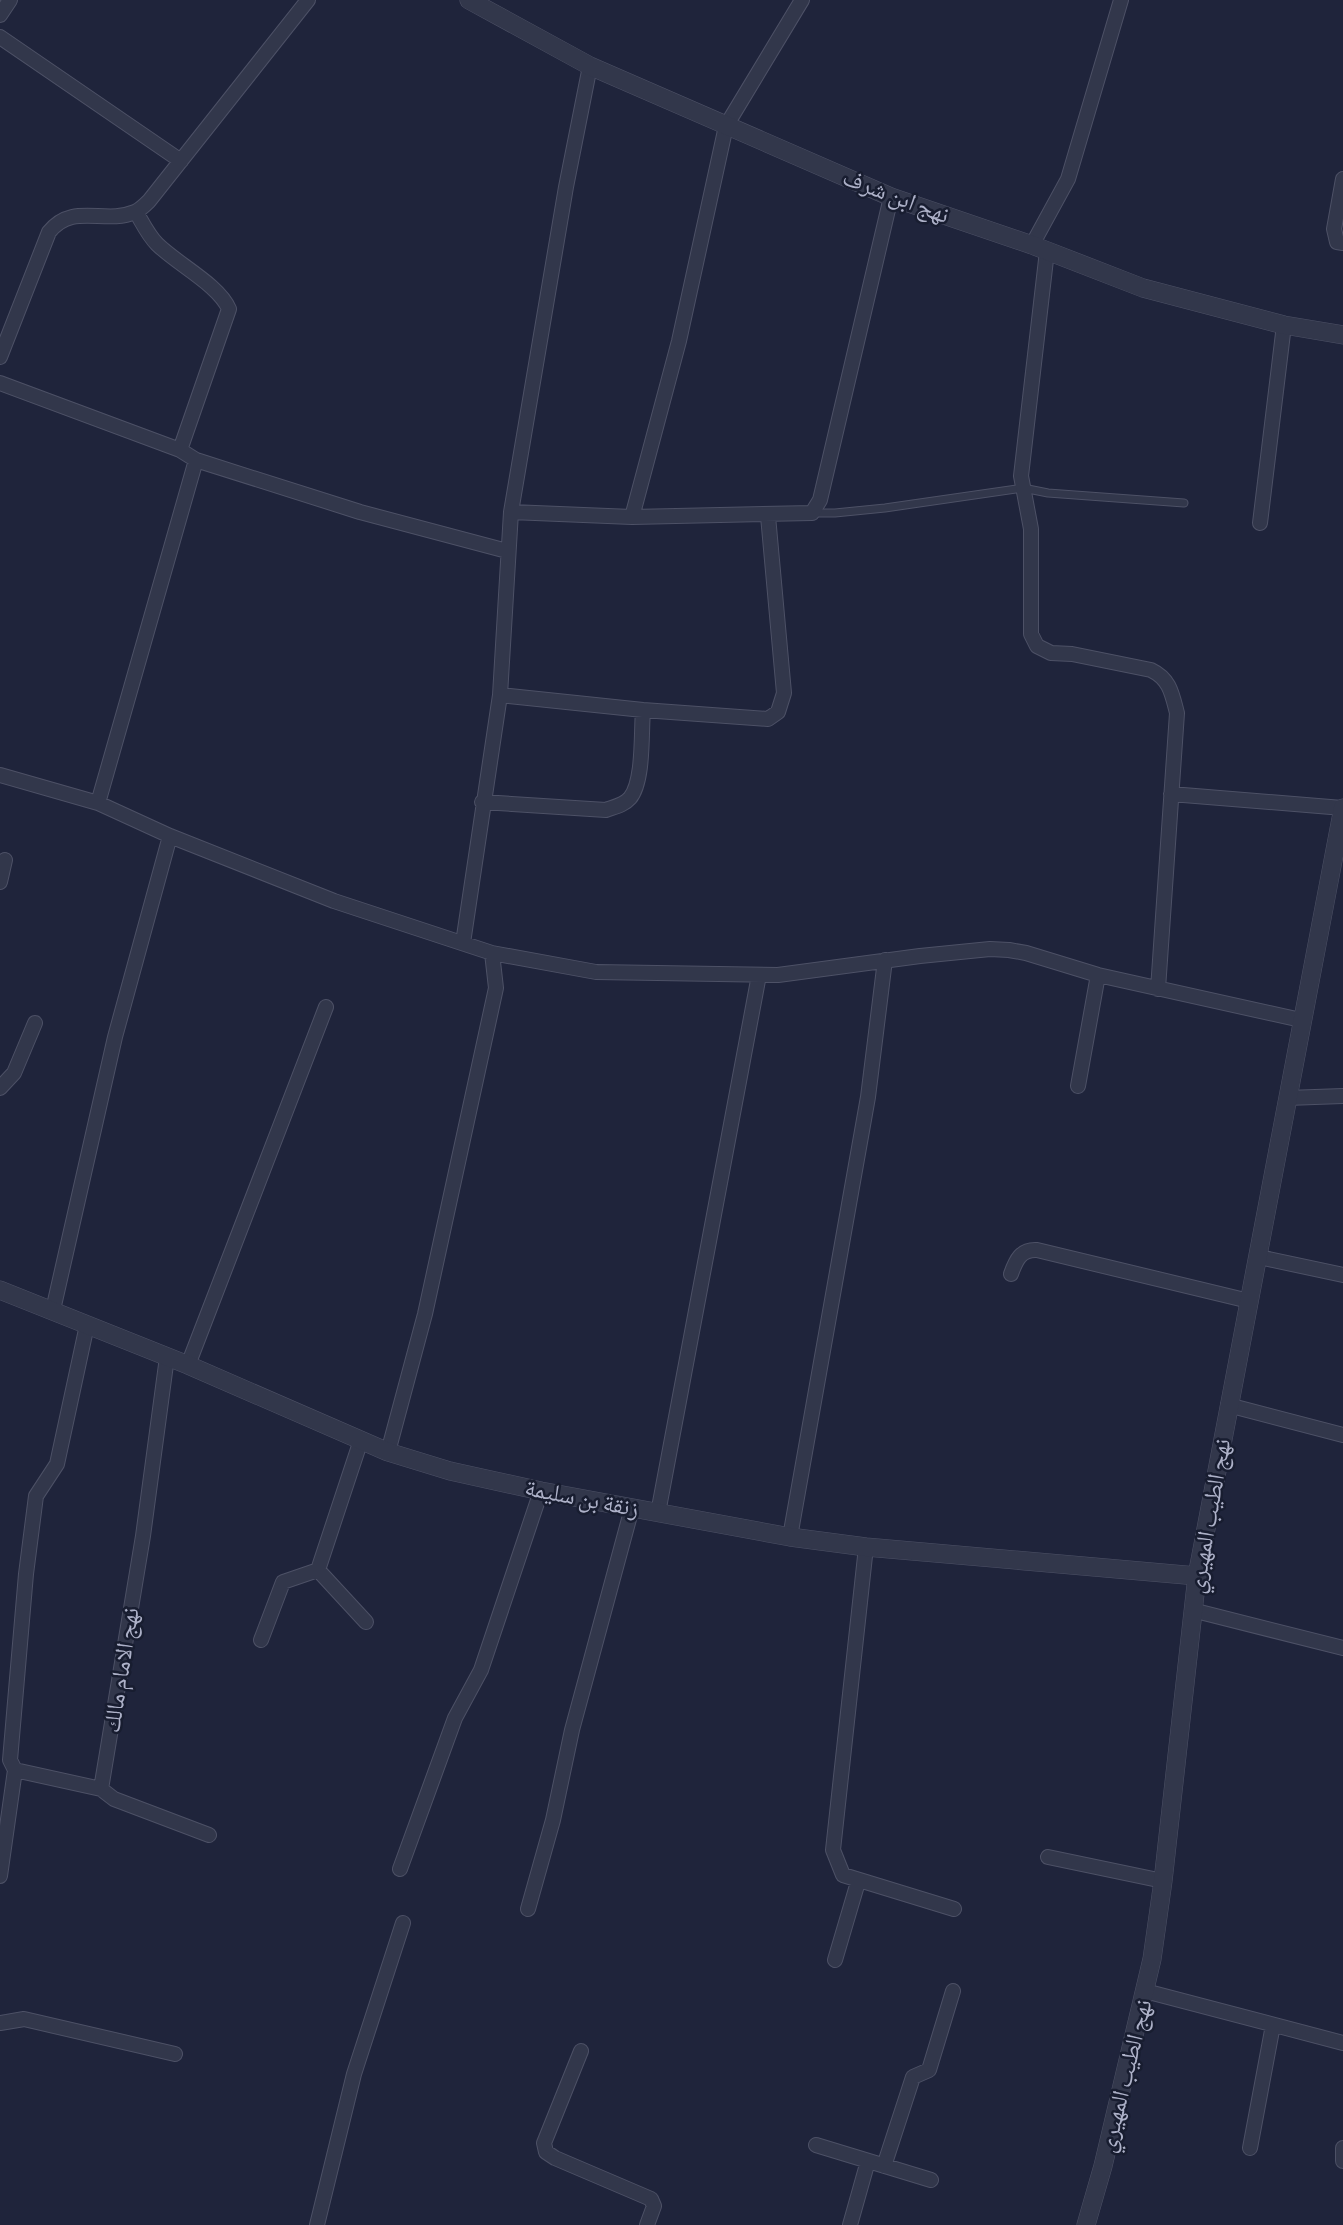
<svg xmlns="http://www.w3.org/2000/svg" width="1343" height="2225" font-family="'Alegreya Sans','Noto Naskh Arabic',sans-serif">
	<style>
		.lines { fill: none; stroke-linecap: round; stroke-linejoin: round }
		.service-casing { stroke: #4d5166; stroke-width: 9 }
		.minor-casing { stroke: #4d5166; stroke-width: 16 }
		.tertiary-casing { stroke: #4d5166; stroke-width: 19 }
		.service { stroke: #32374b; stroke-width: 7 }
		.minor { stroke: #32374b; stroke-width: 14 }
		.tertiary { stroke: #32374b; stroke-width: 18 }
		.labels { text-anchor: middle; stroke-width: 5; stroke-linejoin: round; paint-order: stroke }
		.street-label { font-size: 24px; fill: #adb1c8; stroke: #181d30 }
	</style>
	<rect width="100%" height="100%" fill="#1f243b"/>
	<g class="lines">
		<defs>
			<path id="service" d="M813,513H835L885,508L1023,488L1048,493L1184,503"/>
			<path id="minor" d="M0,15L10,0
				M0,37L181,161
				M1343,179L1334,229L1337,242L1343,243
				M136,212C142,222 148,235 157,244C177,264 219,285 229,309L180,450
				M1032,245L1068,179L1121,0
				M1047,251L1021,476L1031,529V634L1037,646L1051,653L1072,654L1151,670C1170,679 1172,694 1177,713L1158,989
				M0,357L49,232C73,202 104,225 135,212C140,210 145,205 149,201L308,0
				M0,383L180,450L196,460L360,512L507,551
				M511,512L632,517L812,513L820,500L891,197
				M632,517L679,341L726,126L802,0
				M1260,523L1284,325
				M500,695L643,710L768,719L778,712L784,693L768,516
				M0,775L98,803L170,836L334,901L492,953L596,972L778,975L920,956L990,949L1009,950L1026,953L1098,975L1301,1020
				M1171,794L1343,808
				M482,802L606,810C614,807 624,805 630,798C644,781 641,733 643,710
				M98,803L196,460
				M0,882L5,860
				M463,943L500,695L511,512L566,187L590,66
				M1078,1086L1098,975
				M0,1088L14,1073L35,1023
				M1287,1098L1343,1096
				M1259,1257L1343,1275
				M1011,1274C1016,1260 1021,1249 1037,1250L1249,1301
				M53,1310L115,1037L170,836
				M188,1365L326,1007
				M1228,1405L1343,1435
				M361,1440L318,1570L366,1622
				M388,1452L425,1314L496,988L492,953
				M658,1513L759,975
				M790,1537L868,1097L885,960
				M866,1547L833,1850L843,1875L954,1909
				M1192,1610L1343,1648
				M261,1640L283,1582L318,1570
				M15,1770L10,1760L26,1574L36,1496L57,1464L87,1325
				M101,1789L114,1799L209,1835
				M1048,1857L1163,1881
				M400,1869L455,1718L481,1670L541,1491
				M0,1876L15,1770L101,1789L143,1536L167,1357
				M528,1909L553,1820L572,1730L632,1508
				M835,1960L858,1882
				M1145,1991L1343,2043
				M0,2023L24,2019L175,2054
				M581,2051L544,2143L546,2152L555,2158L651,2199L654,2206L647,2225
				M816,2145L931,2180
				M1250,2148L1273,2025
				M1343,2148V2161
				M884,2166L913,2077L929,2070L953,1991
				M317,2225L354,2074L403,1923
				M850,2225L868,2161"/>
			<path id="tertiary" d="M469,0L590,66L891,197L1032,245L1143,288L1284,325L1343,335
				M0,1290L188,1365L388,1452L450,1471L541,1491L790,1537L866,1547L1197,1576
				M1086,2225L1103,2166L1152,1959L1163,1881L1197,1576L1343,808"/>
		</defs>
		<use href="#service" class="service-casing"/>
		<use href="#minor" class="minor-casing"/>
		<use href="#tertiary" class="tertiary-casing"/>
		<use href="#service" class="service"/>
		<use href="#minor" class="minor"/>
		<use href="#tertiary" class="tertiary"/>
	</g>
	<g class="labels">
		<g class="street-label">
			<text transform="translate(896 196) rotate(21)" y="8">نهج ابن شرف</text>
			<text transform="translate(582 1498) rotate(11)" y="8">زنقة بن سليمة</text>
			<text transform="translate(1209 1516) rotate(-80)" y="8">نهج الطيب المهيري</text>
			<text transform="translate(121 1670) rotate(-81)" y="8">نهج الامام مالك</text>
			<text transform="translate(1125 2076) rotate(-76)" y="8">نهج الطيب المهيري</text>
		</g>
	</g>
</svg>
